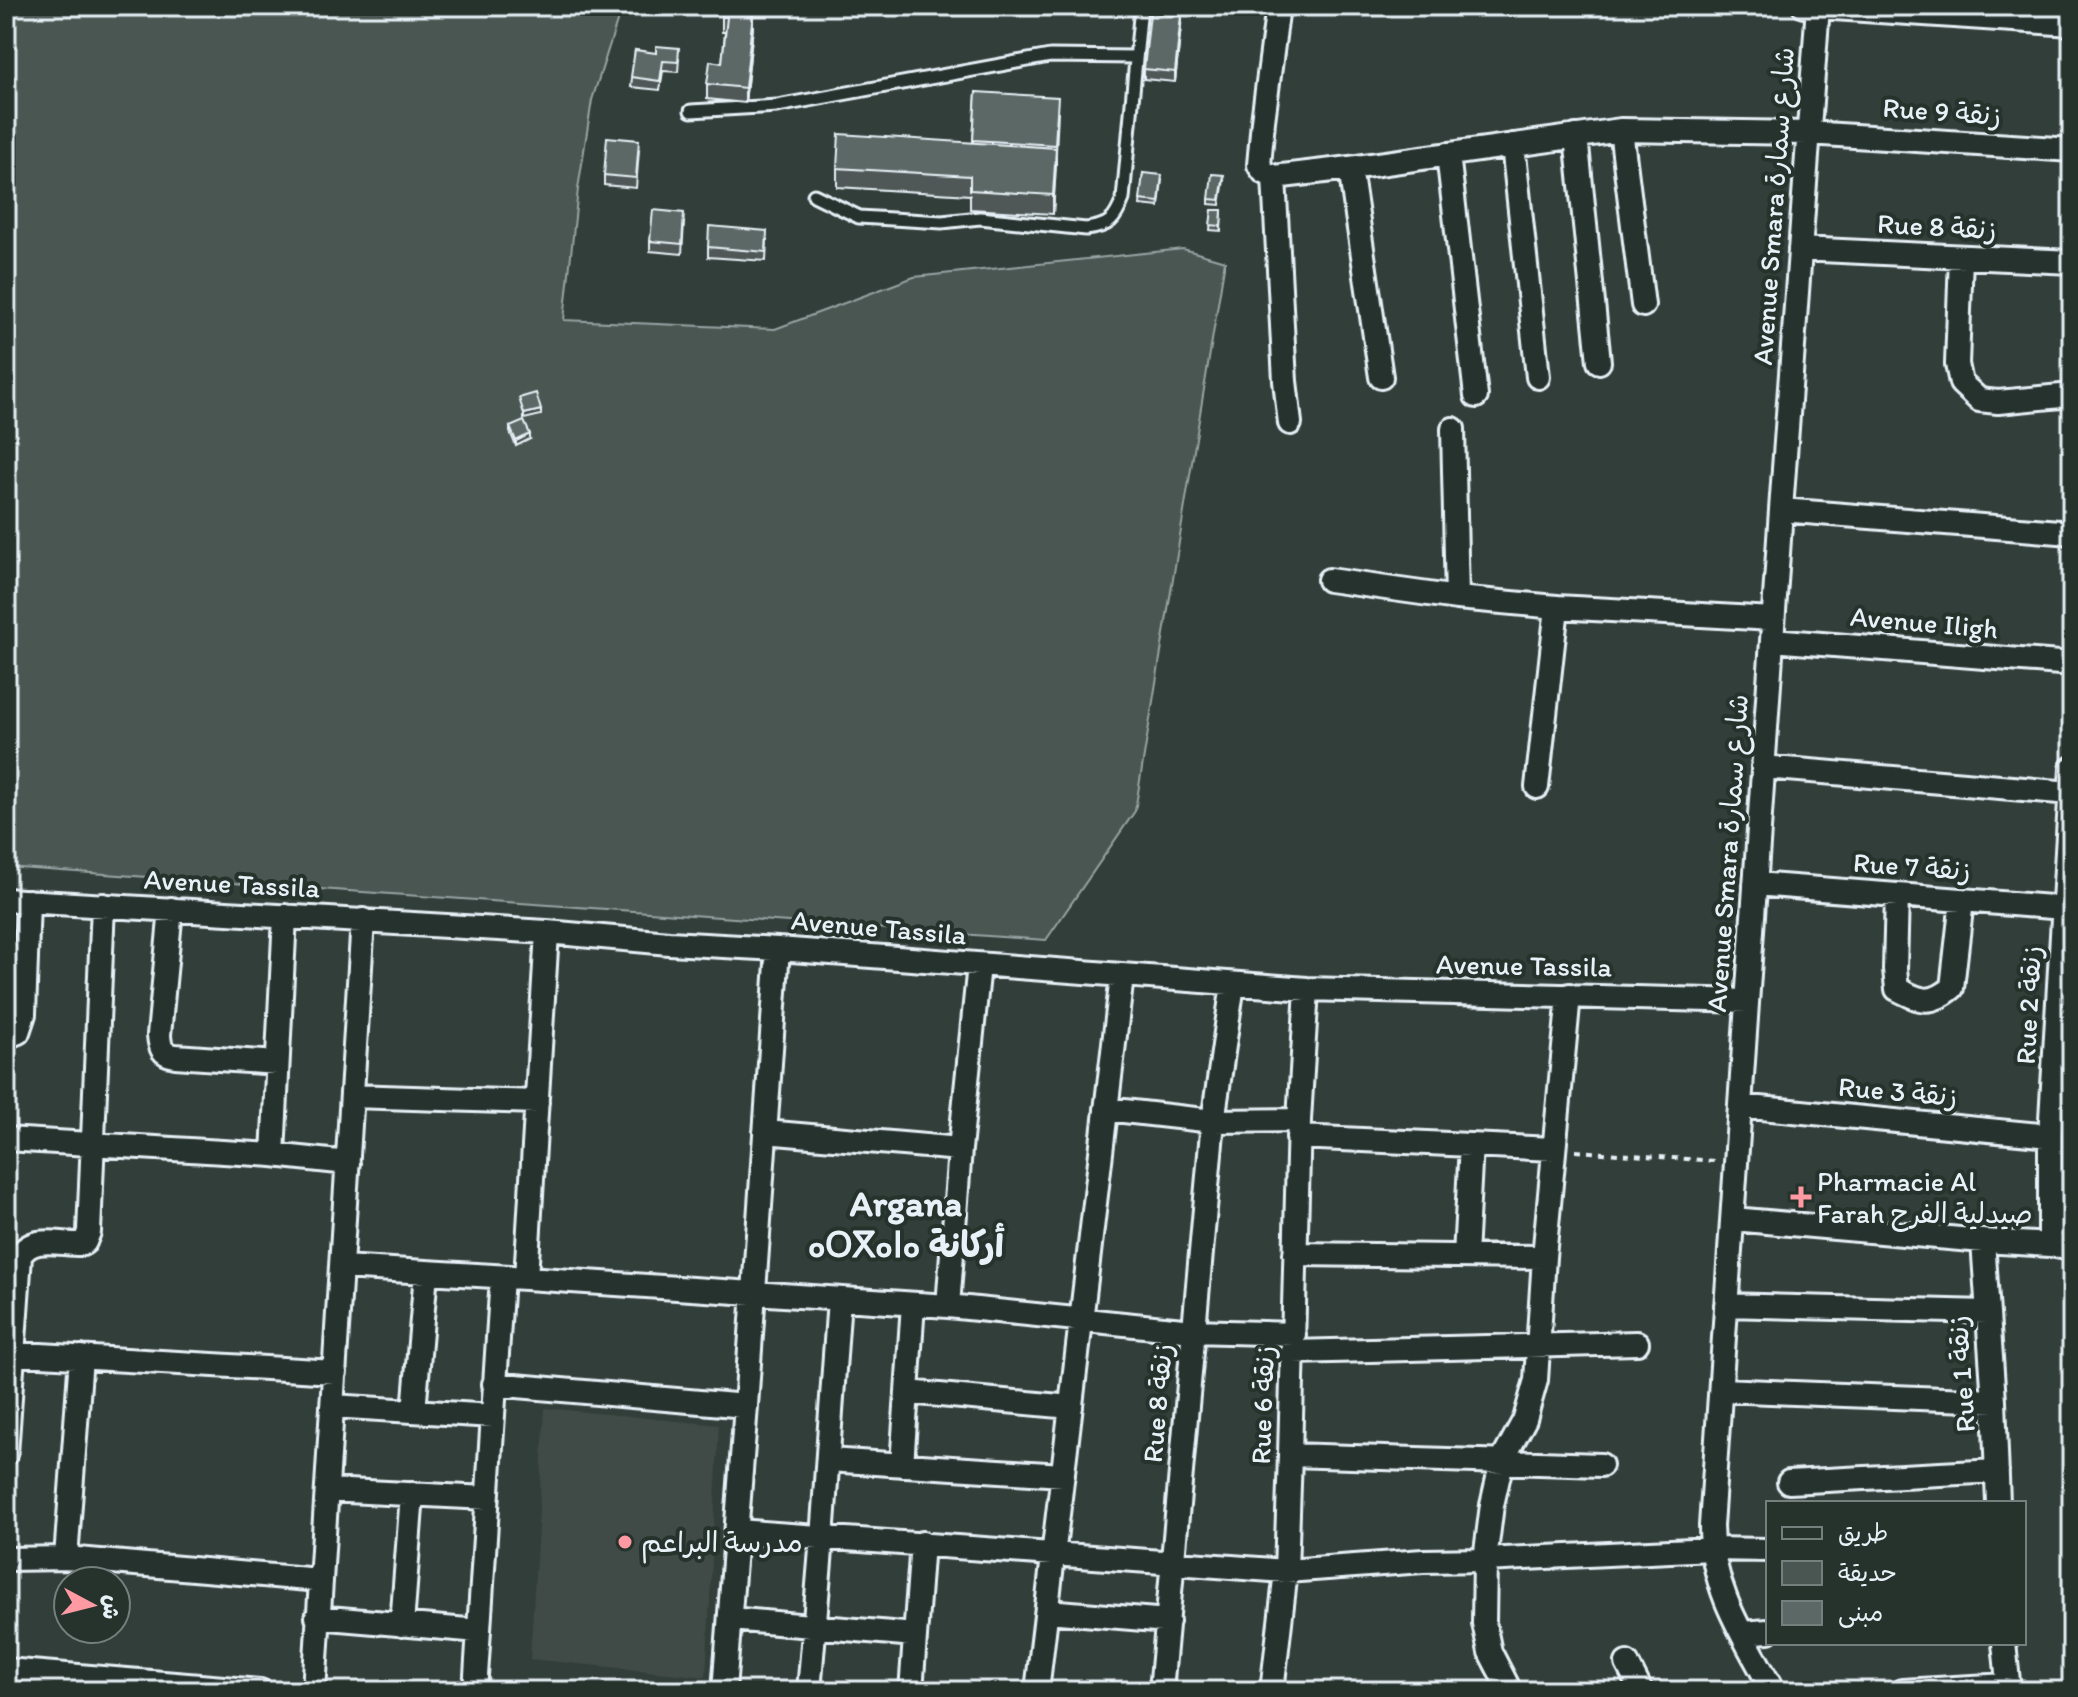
<svg xmlns="http://www.w3.org/2000/svg" width="2078" height="1697" font-family="Itim,'Playpen Sans Arabic','Noto Sans Tifinagh',sans-serif">
	<style>
		.built { fill: #3f4b46 }
		.green { fill: #495651; stroke: #98a4a4; stroke-width: 2 }
		.lines { fill: none; stroke-linecap: round; stroke-linejoin: round }
		.service-casing { stroke: #e8f1f8; stroke-width: 17 }
		.minor-casing { stroke: #e8f1f8; stroke-width: 28 }
		.path { stroke: #e8f1f8; stroke-width: 4; stroke-dasharray: 6 6; stroke-linecap: butt }
		.service { stroke: #26332d; stroke-width: 11 }
		.minor { stroke: #26332d; stroke-width: 22 }
		.wall { fill: #4f5957; stroke: #e8f1f8; stroke-width: 2 }
		.shaded-wall { fill: #404947; stroke: #e8f1f8; stroke-width: 2 }
		.building { fill: #5c6865; stroke: #e8f1f8; stroke-width: 2 }
		.poi-dot { fill: #ff9aa2; stroke: #26332d; stroke-width: 3 }
		.labels { text-anchor: middle; stroke-width: 8; stroke-linejoin: round; paint-order: stroke }
		.street-label { font-size: 28px; fill: #e8f1f8; stroke: #26332d }
		.poi-label { font-size: 28px; fill: #e8f1f8; stroke: #26332d; text-anchor: start }
		.district-label { font-size: 36px; font-weight: bold; fill: #e8f1f8; stroke: #26332d }
	</style>
	<rect width="100%" height="100%" fill="#323e39"/>
	<filter id="ink" filterUnits="userSpaceOnUse"><feTurbulence type="fractalNoise" baseFrequency=".0125" numOctaves="2"/><feDisplacementMap in="SourceGraphic" scale="16" xChannelSelector="R" yChannelSelector="G"/><feConvolveMatrix kernelMatrix="1 2 1 2 8 2 1 2 1" color-interpolation-filters="sRGB"/></filter>
	<g filter="url(#ink)">
		<path class="built" d="M545,1408L719,1425L706,1677L530,1659Z"/>
		<path class="green" d="M6,6H622L592,100L578,189L564,320L775,329L914,277L1183,249L1225,261L1135,811L1046,940L6,867Z"/>
		<g class="lines">
			<defs>
				<path id="service" d="M691,111L777,106L1050,56L1136,57
					M814,195L859,217L942,222L980,218L1086,229C1110,226 1115,220 1123,199L1141,6"/>
				<path id="minor" d="M1278,6L1263,121L1259,165L1264,172L1274,177L1350,168L1621,130L1643,305
					M1804,6L2072,24
					M1621,130L1808,133L2072,150
					M1576,136L1599,362
					M1513,145L1538,377
					M1448,154L1476,396
					M1350,168L1381,377
					M1274,177L1285,381L1290,423
					M1800,249L2072,262
					M1961,257L1957,364L1961,383L1979,400L1998,402L2072,395
					M1453,429L1457,598
					M1781,510L2072,533
					M1329,580L1457,598L1557,607L1773,619
					M1772,640L2072,664
					M1763,767L2071,793
					M1537,787L1557,607
					M1755,884L2064,908
					M1897,895L1895,969L1897,989C1921,1001 1930,1006 1952,988L1962,900
					M6,900L547,932L669,943L778,949L1307,989L1747,1001
					M171,909L159,1035C160,1048 162,1054 175,1056L277,1063
					M6,1037L18,1032L24,1014L28,901
					M352,1096L537,1102
					M1740,1106L2050,1136
					M1106,1109L1213,1121L1299,1120
					M765,1132L960,1149
					M1298,1137L1554,1149
					M6,1139L273,1155L348,1163
					M273,1155L285,916
					M1733,1219L1983,1241L2050,1245L2072,1249
					M1983,1241L1994,1401L1998,1503
					M2050,1245V1136L2072,768
					M1295,1254L1544,1257
					M1465,1256L1471,1145
					M342,1267L526,1278L948,1306L1193,1331L1294,1334
					M526,1278L547,932
					M1726,1305L1987,1312
					M948,1306L960,1149L979,965
					M1293,1352L1637,1343
					M6,1353L335,1372
					M494,1384L746,1406
					M1721,1390L1994,1401
					M907,1392L1071,1407
					M332,1406L493,1416
					M414,1411L426,1273
					M6,1454L20,1256C32,1234 61,1245 82,1244L85,1242L89,1232L103,905
					M1290,1455L1601,1465
					M828,1460L1063,1475
					M902,1465L913,1304
					M1789,1482L1997,1471
					M327,1490L487,1498
					M737,1531L1286,1571L1423,1561L1485,1560L1712,1549L1768,1550
					M66,1558L81,1357
					M6,1559L66,1558L319,1580
					M1047,1611L1168,1621
					M317,1617L479,1631
					M730,1619L915,1635
					M402,1625L412,1494
					M1742,1633L1768,1631
					M2004,1643L2009,1691
					M1627,1663L1641,1691
					M6,1670L260,1691
					M314,1691L363,920
					M475,1691L502,1277
					M724,1691L746,1406L778,949
					M809,1691L822,1538L839,1299
					M911,1691L922,1543
					M1037,1691L1122,976
					M1161,1691L1213,1121L1233,984
					M1272,1691L1286,1571L1290,1455L1299,1120L1307,989
					M1510,1691L1490,1652L1484,1623L1485,1560L1492,1505L1502,1461L1525,1419L1536,1380L1544,1257L1569,995
					M1773,1691C1744,1637 1711,1589 1711,1526L1781,510L1818,6
					M1902,1691L2007,1685"/>
			</defs>
			<use href="#service" class="service-casing"/>
			<use href="#minor" class="minor-casing"/>
			<path class="path" d="M1576,1151L1715,1161"/>
			<use href="#service" class="service"/>
			<use href="#minor" class="minor"/>
		</g>
		<path class="wall" d="M741,11L753,27L745,103L707,99V84L722,63L725,32H722V17Z
			M1181,26L1175,82L1144,79V69Z
			M635,50L679,58L678,72L663,71L660,90L631,87Z
			M976,92L1058,112L1053,214L970,209V195L837,187V168L973,143Z
			M639,150L636,188L604,185V175Z
			M1143,173L1162,180L1159,207L1140,205Z
			M1224,180L1220,205L1209,204V199Z
			M1212,210H1222L1221,231L1210,230Z
			M684,223L682,254L650,251V241Z
			M767,240L766,261L708,257V247Z
			M510,427L530,439L516,446L510,432Z"/>
		<path class="shaded-wall" d="M753,12V27L745,103V88Z
			M1181,16V26L1175,82V72Z
			M1056,148V167L1053,214V195Z
			M541,410V415L524,419V414Z
			M530,434V439L516,446V441Z"/>
		<path class="building" d="M723,6H741V11L753,12L745,88L707,84L710,61L722,63L727,17H722Z
			M1150,13L1181,16L1175,72L1144,69Z
			M656,46L679,48L678,62L663,61L660,81L631,77L635,50L656,53Z
			M976,92L1058,97L1055,145L973,140Z
			M839,134L1056,148L1053,195L970,190V176L837,168Z
			M607,137L639,140L636,178L604,175Z
			M1143,173L1162,175L1159,202L1140,200Z
			M1212,174L1224,175L1220,200L1209,199Z
			M653,210L684,213L682,244L650,241Z
			M1212,210H1222L1221,226L1210,225Z
			M709,226L767,231L766,252L708,247Z
			M536,393L541,410L524,414L519,398Z
			M524,421L530,434L516,441L510,427Z"/>
	</g>
	<g class="poi-dot">
		<path d="M1797 1185h8v8h8v8h-8v8h-8v-8h-8v-8h8z"/>
		<circle cx="625" cy="1542" r="8"/>
	</g>
	<g class="labels">
		<g class="street-label">
			<text transform="translate(1942 111) rotate(4)" y="10">Rue 9 زنقة</text>
			<text transform="translate(1773 206) rotate(-86)" y="10">Avenue Smara شارع سمارة</text>
			<text transform="translate(1937 226) rotate(3)" y="10">Rue 8 زنقة</text>
			<text transform="translate(1924 622) rotate(5)" y="10">Avenue Iligh</text>
			<text transform="translate(1727 853) rotate(-86)" y="10">Avenue Smara شارع سمارة</text>
			<text transform="translate(1912 866) rotate(4)" y="10">Rue 7 زنقة</text>
			<text transform="translate(232 883) rotate(3)" y="10">Avenue Tassila</text>
			<text transform="translate(879 927) rotate(5)" y="10">Avenue Tassila</text>
			<text transform="translate(1524 965) rotate(1)" y="10">Avenue Tassila</text>
			<text transform="translate(2028 1005) rotate(-87)" y="10">Rue 2 زنقة</text>
			<text transform="translate(1898 1091) rotate(5)" y="10">Rue 3 زنقة</text>
			<text transform="translate(1961 1374) rotate(-94)" y="10">Rue 1 زنقة</text>
			<text transform="translate(1157 1403) rotate(-85)" y="10">Rue 8 زنقة</text>
			<text transform="translate(1262 1405) rotate(-88)" y="10">Rue 6 زنقة</text>
		</g>
		<g class="poi-label">
			<text x="1817" y="1191">Pharmacie Al<tspan x="1817" dy="32">Farah صيدلية الفرح</tspan></text>
			<text x="641" y="1552">مدرسة البراعم</text>
		</g>
		<g class="district-label">
			<text x="906" y="1216">Argana<tspan x="906" dy="41">ⴰⵔⴳⴰⵏⴰ أركانة</tspan></text>
		</g>
	</g>
	<rect width="2078" height="1697" fill="none" stroke="#26332d" stroke-width="32"/>
	<rect x="16" y="16" width="2046" height="1665" fill="none" stroke="#e8f1f8" stroke-width="3" filter="url(#ink)"/>
	<rect x="1766" y="1501" width="260" height="144" fill="#26332d" stroke="#747f7e" stroke-width="2"/>
	<rect x="1782" y="1527" width="40" height="12" fill="#26332d" stroke="#747f7e" stroke-width="2"/>
	<text x="1838" y="1541" font-size="24" fill="#e8f1f8">طريق</text>
	<rect x="1782" y="1561" width="40" height="24" fill="#495651" stroke="#747f7e" stroke-width="2"/>
	<text x="1838" y="1581" font-size="24" fill="#e8f1f8">حديقة</text>
	<rect x="1782" y="1601" width="40" height="24" fill="#5c6865" stroke="#747f7e" stroke-width="2"/>
	<text x="1838" y="1621" font-size="24" fill="#e8f1f8">مبنى</text>
	<g transform="translate(92 1605) rotate(97)"><circle r="38" fill="#26332d" stroke="#747f7e" stroke-width="2"/>
	<path d="M0-6L14 30L0 20L-14 30Z" fill="#ff9aa2"/>
	<text y="-12" font-size="22" font-weight="bold" text-anchor="middle" fill="#e8f1f8">ش</text>
	</g>
</svg>
